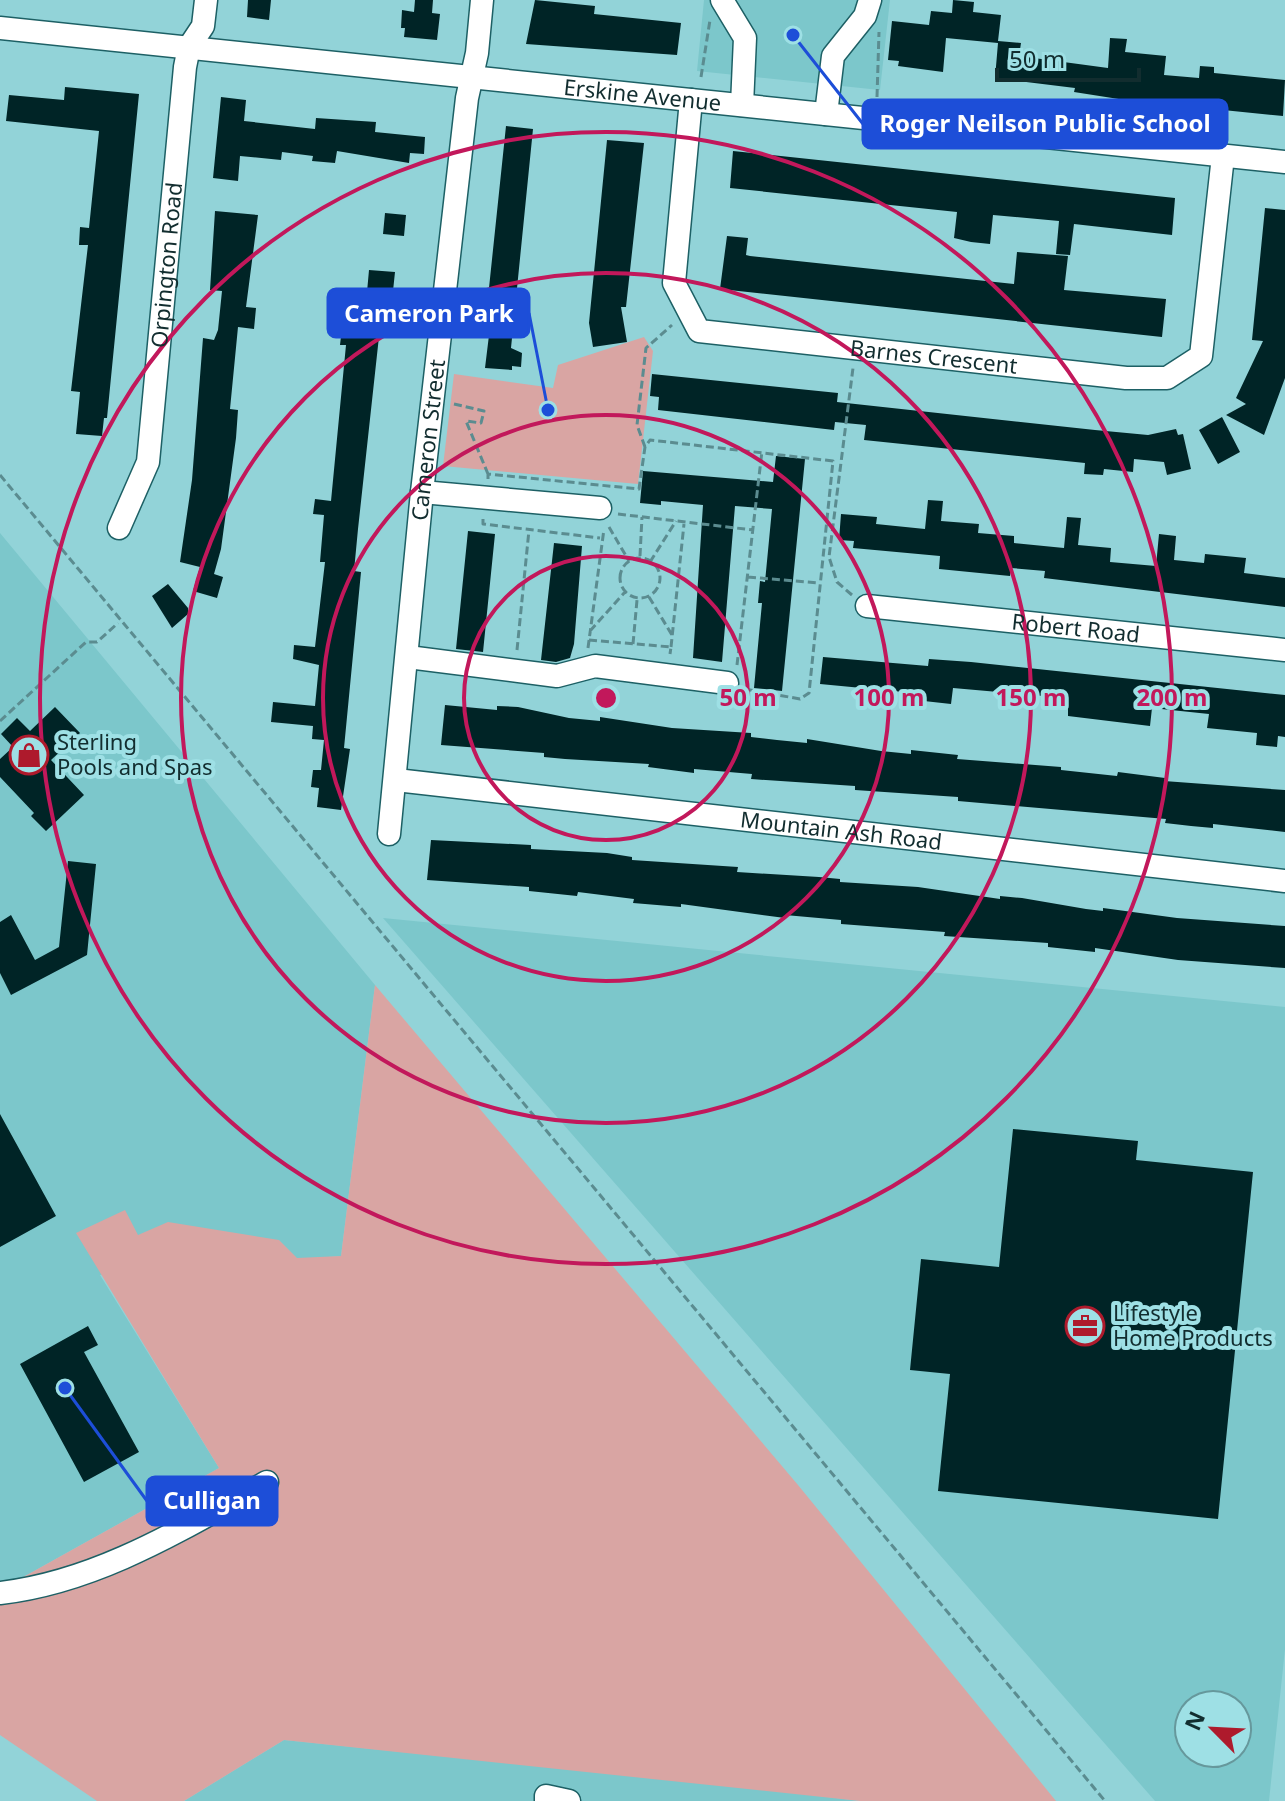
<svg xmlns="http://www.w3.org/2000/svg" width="1285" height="1801" font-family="'Noto Sans',sans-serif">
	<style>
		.built { fill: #7cc7cb; fill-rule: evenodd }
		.green { fill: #d9a5a3 }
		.building { fill: #002426 }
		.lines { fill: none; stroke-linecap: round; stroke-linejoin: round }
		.minor-casing { stroke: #1d6065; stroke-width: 25 }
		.path { stroke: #5b8c90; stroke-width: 3; stroke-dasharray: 8 4; stroke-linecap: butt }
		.minor { stroke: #fff; stroke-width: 22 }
		.ring { fill: none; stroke: #c2185b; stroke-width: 4 }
		.labels { text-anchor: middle; stroke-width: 8; stroke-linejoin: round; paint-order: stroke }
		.street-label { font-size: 22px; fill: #122d2f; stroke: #9ee0e5 }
		.poi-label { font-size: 22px; fill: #122d2f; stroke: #9ee0e5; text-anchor: start }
		.centre { fill: #c2185b; stroke: #9ee0e5; stroke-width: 4 }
		.ring-label { font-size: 24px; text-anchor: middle; font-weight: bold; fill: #c2185b; stroke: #9ee0e5; stroke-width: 8; stroke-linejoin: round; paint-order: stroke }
		.leader { fill: none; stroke: #1d4ed8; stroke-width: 3 }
		.callout-dot { fill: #1d4ed8; stroke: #9ee0e5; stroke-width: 3 }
		.callout { fill: #1d4ed8; stroke: #1d4ed8; stroke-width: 3 }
		.callout-label { font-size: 24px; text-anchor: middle; font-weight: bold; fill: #fff }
	</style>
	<rect width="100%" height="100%" fill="#92d3d8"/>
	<path class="built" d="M704,0H890L880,90L697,71Z
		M0,533L375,985L341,1256L100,1275L219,1468L0,1590Z
		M383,918L1285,1007V1649L1269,1801H1155ZM1189,1705H1237V1753H1189Z
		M284,1740L754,1788L860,1801H184Z"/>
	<path class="green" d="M644,337L653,351L638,484L443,466L454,374L553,388L558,365Z
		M375,985L798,1485L1056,1801H860L284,1740L184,1801H97L0,1735V1590L219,1468L76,1233L125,1210L138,1235L168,1222L279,1240L297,1258L341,1256Z"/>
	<path class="building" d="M248,0H271L269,20L247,17Z
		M415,0H433L432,13L440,14L437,40L404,37L405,28H401L402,10L414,12Z
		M535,0L595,6L594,14L681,23L677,55L526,44Z
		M953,0L974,2L973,12L1001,15L998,41L1021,43L1019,56L1108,68L1110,38L1127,39L1125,52L1166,56L1164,75L1199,78L1200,66L1214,67V73L1285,80L1283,116L1125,100L1074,92L1075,88L995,78L998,43L946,38L943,72L898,66L899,61L888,60L892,21L929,25L931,11L952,13Z
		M65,87L139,94L107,418H104L102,436L76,434L80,392L71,391L88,245H79L80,227L89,228L99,131L6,121L9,95L64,100Z
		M221,97L246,100L244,121L315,129L316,118L376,122L375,132L425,137L424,154L410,153L409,163L337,151L335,163L312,161L313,156L282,152L281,160L240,156L238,181L213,178Z
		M506,126L533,129L511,348L522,353L521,367L512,366V370L485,368L490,327L485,326Z
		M607,140L644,143L626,307H621L627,342L593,347L589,323Z
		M733,151L1175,198L1172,235L1074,224L1070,255L1056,254L1059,221L993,215L990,244L971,242L954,238L957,212L730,188Z
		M1265,208L1285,210V378L1264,435L1226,415L1246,404L1236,398L1263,341L1252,340Z
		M215,211L258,215L246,307L256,308L254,329L238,327L230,409L238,410L236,438L221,549L214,574L223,577L217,598L193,591L200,567L180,562L192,480L203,338L214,340L218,330L222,291L210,290Z
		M385,213L406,215L404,236L383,234Z
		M727,236L748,238L746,255L750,256L1014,284L1017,252L1068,256L1064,290L1166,299L1162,337L720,289Z
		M369,270L395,272L391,310L382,309L358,529L354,571L361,572L344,748L350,749L341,810L317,807L319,788L311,787L313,770H321L324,740L312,739L313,726L271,722L273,702L315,706L319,665L293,659L294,645L315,647L325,562H320L324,515L313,514L315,499L331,501L346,345H340L343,319L360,321V314H365Z
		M652,374L838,393L837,402L1095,430L1148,435L1176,429L1178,435L1183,434L1191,469L1167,475L1164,462L1134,459L1133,472L1104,469L1103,475L1084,474L1085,463L864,440L866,425L835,422L834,430L658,410L659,397L650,396Z
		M1222,417L1240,452L1218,464L1199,430Z
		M776,456L805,459L782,691L754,688L762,603H758L760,581L765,582L772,509L735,506L722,662L693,658L703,505L661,501V505L640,503L643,471L773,482Z
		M928,500L943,501L941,521L979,524L978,533L1014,536V543L1064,548L1067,517L1081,518L1078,545L1111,548L1110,562L1156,566L1159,534L1176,536L1174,560L1204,563L1205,554L1246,558L1244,573L1285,578V607L1044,578L1045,571L1011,568L1010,576L939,569L940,556L853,548L854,541L839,540L841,514L877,517L876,524L925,529Z
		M468,531L495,534L483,652L456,649Z
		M554,543L582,546L574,644L570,658L556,662L541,660Z
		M168,584L188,608V614L172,628L152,596Z
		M823,657L928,666L929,659L971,662L1285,695V737L1278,736L1277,747L1256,745L1257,733L1207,728L1209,714L1152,708L1150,726L1068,716V708L1042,705L1043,696L953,688L951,704L924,701L925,694L820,684Z
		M445,705L497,710V706L518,707L569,718L600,721V717L672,728L751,733V737L777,740L807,743V739L881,751L911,754V750L958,755L957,759L1061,767V770L1117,776L1118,772L1165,778L1164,781L1285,790V832L1213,824V828L1191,826L1165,823L1166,819L958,801V797L855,790V786L751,779L752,774L694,769V773L648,767L649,764L565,759L544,757V753L441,745Z
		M55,707L80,733L51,760L84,795L46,831L31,816L34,813L0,777V759L13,747L1,734L17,718L30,731Z
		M431,840L531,845V849L607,853L632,857V860L738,867L737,872L819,877L840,879V882L918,887L1000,899V896L1022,898L1086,909L1103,911V908L1177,918L1285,926V968L1178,960L1095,948V952L1048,947V943L944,936L945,932L841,924V920L785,915V918L681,904V907L633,903L634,899L578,892L577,896L529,891V887L427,880Z
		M68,861L96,864L87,955L11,995L0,973V922L11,915L35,960L59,947Z
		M0,1114L56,1216L0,1247Z
		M1013,1129L1138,1141L1136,1160L1253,1172L1218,1519L938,1491L950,1374L910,1370L921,1259L999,1267Z
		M88,1326L98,1345L84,1352L139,1452L84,1482L20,1364Z"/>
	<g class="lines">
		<defs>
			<g id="minor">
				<path d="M722,0L745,38L742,105"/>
				<path id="s1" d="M0,28L1285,162"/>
				<path id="s2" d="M691,100L674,283L699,331L1126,378H1167L1201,356L1223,156"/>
				<path d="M826,114L833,56L865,16L870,0"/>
				<path d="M422,492L600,508"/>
				<path id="s3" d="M119,528L148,462L185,67L189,47L203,26L206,0"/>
				<path id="s4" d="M867,606L1285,650"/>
				<path d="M408,657L557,676L595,666L727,683"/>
				<path id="s5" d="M396,780L1285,881"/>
				<path id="s6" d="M389,834L422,492L467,98L477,53L482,0"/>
				<path d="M0,1593C97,1582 182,1529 267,1482"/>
				<path d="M546,1801V1796L569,1801"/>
			</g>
		</defs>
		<use href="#minor" class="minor-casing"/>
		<path class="path" d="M701,77L710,20
			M877,97L879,32
			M454,404L484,411L481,423L466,421L488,474
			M645,447L637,425L646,348L672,325
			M0,475L1105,1801
			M488,479V474L639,489L645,447L650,440L833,461L809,693L800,699L745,689
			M618,514L753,530
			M483,519V524L600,538
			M609,527L629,561
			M640,556L642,517
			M620 578a20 20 0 1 1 40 0a20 20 0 1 1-40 0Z
			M650,562L676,521
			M748,577L819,583
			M852,595L837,582L829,557L853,368
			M649,597L672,635
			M590,631L625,592
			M589,640L671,647L670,654
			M633,644L637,600
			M671,647L684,524
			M588,648L604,529
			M517,650L529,530
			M737,665L762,451
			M0,721L86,642H97L118,623"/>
		<use href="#minor" class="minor"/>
	</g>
	<g class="ring">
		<circle cx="606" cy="698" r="142"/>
		<circle cx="606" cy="698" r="283"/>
		<circle cx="606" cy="698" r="425"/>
		<circle cx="606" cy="698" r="566"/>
	</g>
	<defs>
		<symbol id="shop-ring" viewBox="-11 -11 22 22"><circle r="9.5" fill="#9ee0e5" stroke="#ae1a2c" stroke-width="1.5"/><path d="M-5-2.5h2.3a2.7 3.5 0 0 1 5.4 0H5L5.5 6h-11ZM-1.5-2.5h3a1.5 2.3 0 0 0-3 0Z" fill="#ae1a2c"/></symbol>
		<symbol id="office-ring" viewBox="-11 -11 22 22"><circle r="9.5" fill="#9ee0e5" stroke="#ae1a2c" stroke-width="1.5"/><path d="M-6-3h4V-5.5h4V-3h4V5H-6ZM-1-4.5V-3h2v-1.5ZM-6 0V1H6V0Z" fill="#ae1a2c"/></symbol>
	</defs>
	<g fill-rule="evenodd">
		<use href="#shop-ring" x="7" y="733" width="44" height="44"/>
		<use href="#office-ring" x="1063" y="1304" width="44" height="44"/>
	</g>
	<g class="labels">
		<g class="street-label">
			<text dy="8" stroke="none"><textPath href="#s1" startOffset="646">Erskine Avenue</textPath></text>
			<text dy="8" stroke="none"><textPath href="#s3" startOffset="270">Orpington Road</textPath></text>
			<text dy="8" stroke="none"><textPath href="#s2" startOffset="474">Barnes Crescent</textPath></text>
			<text dy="8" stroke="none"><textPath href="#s6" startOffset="396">Cameron Street</textPath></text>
			<text dy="8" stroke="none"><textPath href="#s4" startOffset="210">Robert Road</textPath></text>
			<text dy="8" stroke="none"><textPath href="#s5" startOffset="448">Mountain Ash Road</textPath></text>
		</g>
		<g class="poi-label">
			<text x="57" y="750">Sterling<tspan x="57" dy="25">Pools and Spas</tspan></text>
			<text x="1113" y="1321">Lifestyle<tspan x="1113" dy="25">Home Products</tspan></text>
		</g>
	</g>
	<circle cx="606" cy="698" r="12" class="centre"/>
	<g class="ring-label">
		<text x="748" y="706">50 m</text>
		<text x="889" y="706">100 m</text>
		<text x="1031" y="706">150 m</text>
		<text x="1172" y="706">200 m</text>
	</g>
	<path class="leader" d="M793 35L863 124M548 410L529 313M65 1388L147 1501"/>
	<g class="callout-dot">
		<circle cx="793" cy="35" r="8"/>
		<circle cx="548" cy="410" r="8"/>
		<circle cx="65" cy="1388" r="8"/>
	</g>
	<g class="callout">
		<rect x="863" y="100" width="364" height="48" rx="8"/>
		<rect x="328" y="289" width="201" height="48" rx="8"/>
		<rect x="147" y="1477" width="130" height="48" rx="8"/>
	</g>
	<g class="callout-label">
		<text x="1045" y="132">Roger Neilson Public School</text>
		<text x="429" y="322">Cameron Park</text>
		<text x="212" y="1509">Culligan</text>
	</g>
	<g transform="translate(1213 1729) rotate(294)"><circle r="38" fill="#9ee0e5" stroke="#66989c" stroke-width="2"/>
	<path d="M0-6L14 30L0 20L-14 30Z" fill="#ae1a2c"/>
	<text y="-12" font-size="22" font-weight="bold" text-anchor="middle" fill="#122d2f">N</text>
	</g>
	<path d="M997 68v12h142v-12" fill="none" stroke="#122d2f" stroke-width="4"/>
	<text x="1009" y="68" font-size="24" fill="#122d2f" stroke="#9ee0e5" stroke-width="6" paint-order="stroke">50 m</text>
</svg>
